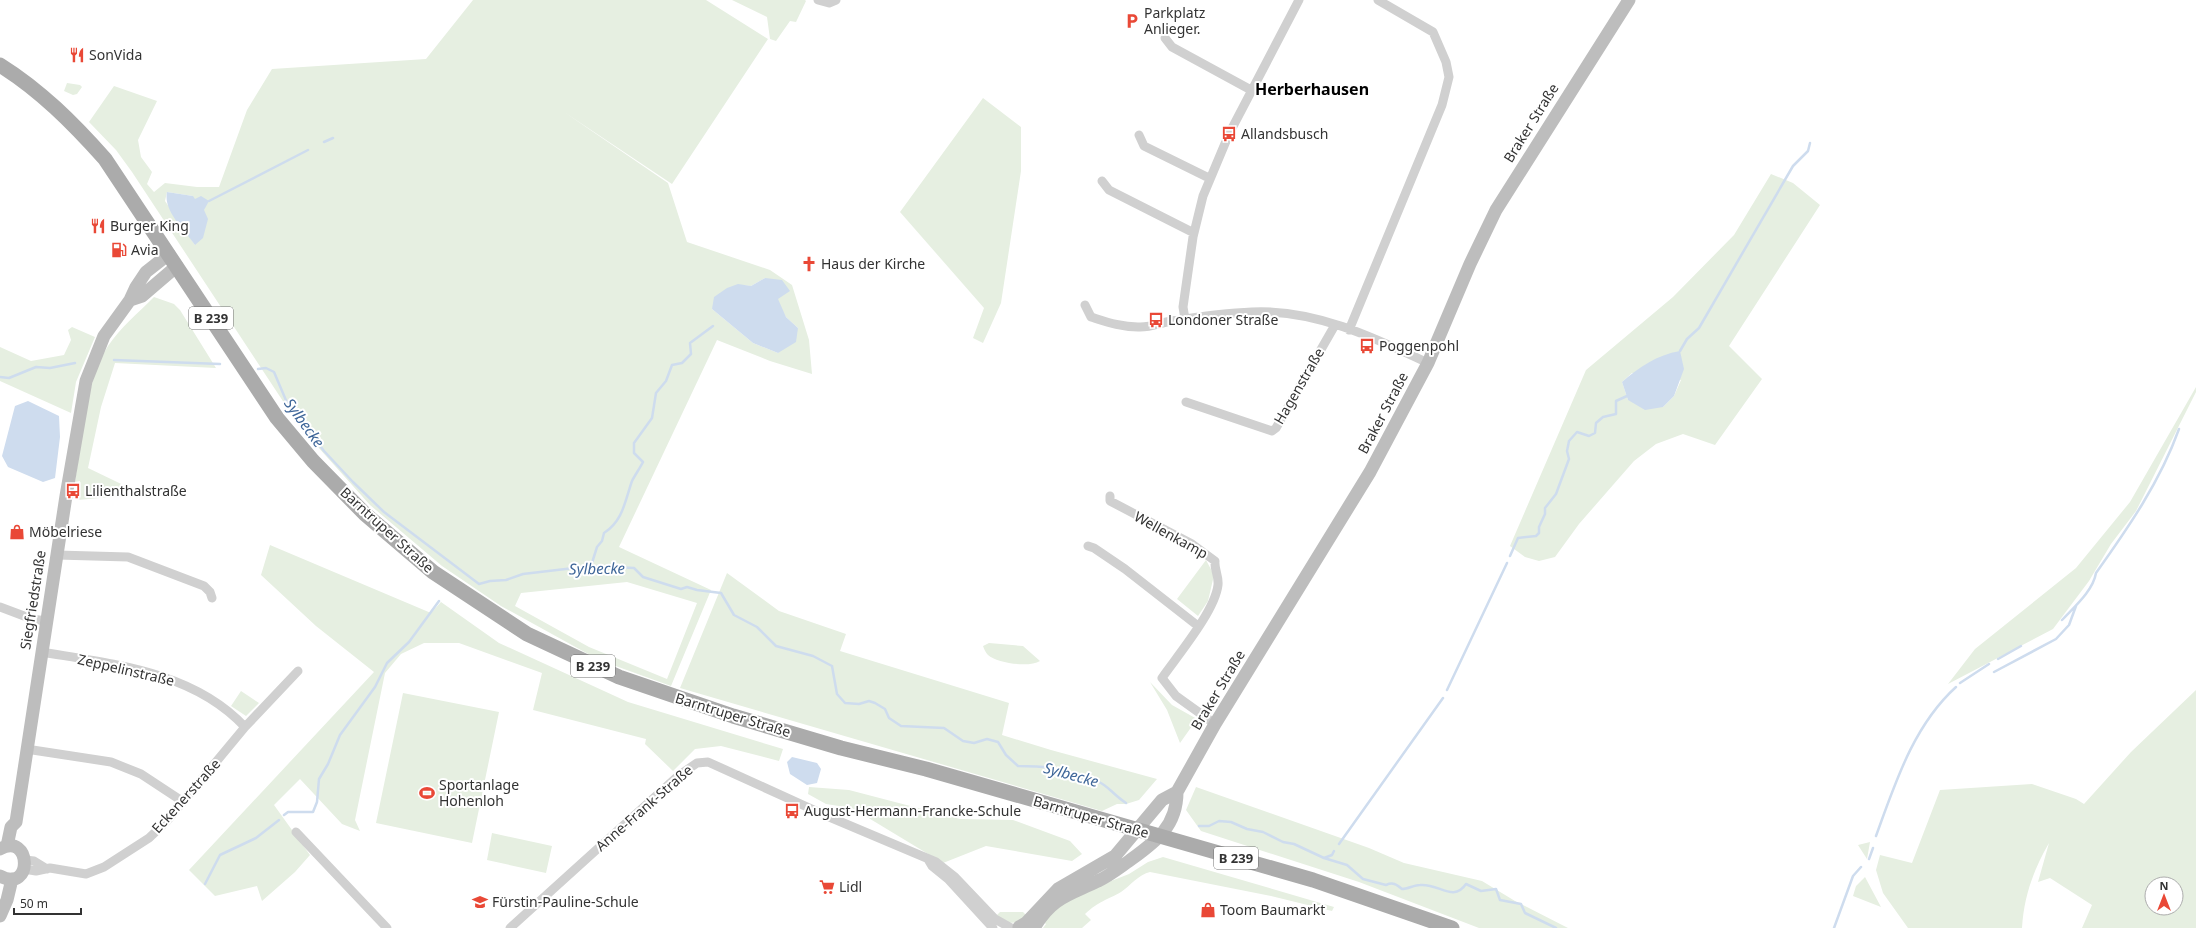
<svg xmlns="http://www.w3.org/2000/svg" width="2196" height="928" font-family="'Noto Sans',sans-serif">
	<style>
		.green { fill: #e6efe1; fill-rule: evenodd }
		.water { fill: #cedcee }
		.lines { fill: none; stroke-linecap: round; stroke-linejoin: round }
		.stream { stroke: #cedcee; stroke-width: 2.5 }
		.street { stroke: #d0d0d0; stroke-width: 9 }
		.secondary { stroke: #bdbdbd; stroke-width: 13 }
		.primary { stroke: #ababab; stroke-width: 15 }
		.labels { text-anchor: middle; stroke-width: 4; stroke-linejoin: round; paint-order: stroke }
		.shield { fill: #fff; stroke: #707070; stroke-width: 1 }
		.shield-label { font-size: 13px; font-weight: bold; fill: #333 }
		.poi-label { font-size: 14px; fill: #333; stroke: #fff; text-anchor: start }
		.street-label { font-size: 14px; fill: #333; stroke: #fff }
		.water-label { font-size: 15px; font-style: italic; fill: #3d6598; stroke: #fff }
		.quarter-label { font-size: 16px; font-weight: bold; fill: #000; stroke: #fff }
	</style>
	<rect width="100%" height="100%" fill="#fff"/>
	<path class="green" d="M473,0H706L768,39L672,184L564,112L668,183L687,242L770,270L792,285L809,340L812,374L770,361L717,340L619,547L711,590L671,686L599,660L501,606L442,566L370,505L300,427L132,172L116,150L89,122L114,86L157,101L138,140L141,157L152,172L147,184L154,192L165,183L197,187H219L247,110L272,69L426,59ZM167,192L193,196L195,245L165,201ZM765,278L786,317L798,328L778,353L753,343L712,309L738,285L751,286ZM627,582L697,603L667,679L589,647L515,606L521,593Z
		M732,0H805L806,1L796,22L790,21L776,41L770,39L767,17Z
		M67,83L80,85L82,87L77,94L73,95L64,91Z
		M983,98L1021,127V171L1001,303L983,343L973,338L984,308L900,212Z
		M1771,174L1793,183L1820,205L1729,346L1762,379L1715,445L1683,434L1656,444L1634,461L1613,485L1579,524L1555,557L1539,561L1525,557L1510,546L1586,370L1673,297L1734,235ZM1632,373L1681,380L1674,396L1663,407L1628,400L1622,382Z
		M154,297L174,304L180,310L216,368L115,363L101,407L88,468L142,494L78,500L80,481L75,482C82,440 85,382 108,346C120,328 138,313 154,297Z
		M72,327L95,337L76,382L71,413L0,381V347L31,361L64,355L71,340L68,330Z
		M2196,387V392L2136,511L2111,544L2089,581L2053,629L1948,684L1975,649L2076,568L2130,502Z
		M270,545L431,613L441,602L499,643L628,702L783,749L779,761L721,746L695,749L673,771L645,744L646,739L533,710L542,673L459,643H424L401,654L385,673L355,820L360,831L342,824L300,779L274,805L310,855L295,872L262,901L257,886L215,896L189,870L374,672L316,626L261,575Z
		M1206,560L1214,575L1208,601L1198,616L1177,599Z
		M727,573L779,611L846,634L840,651L1009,703L1002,735L1051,750L1157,779L1139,800L1126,804H1117L1102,811L680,688Z
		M989,643L1023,646L1040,661C1029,668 997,663 988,655C986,653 984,649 983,646Z
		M1150,682L1172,705L1197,719L1180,743L1167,710Z
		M2196,690V928H2082L2092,905L2050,878L2038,882L2049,843C2033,871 2024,896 2022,928H1908L1883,893L1876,870L1880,855L1912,863L1940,790L2032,784L2076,799L2084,804L2131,752ZM2152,884H2176V908H2152Z
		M241,691L259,703L246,716L231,706Z
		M403,693L499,712L472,843L376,823Z
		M809,787L849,790L960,819L1013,820L1070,841L1082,854L1072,861L986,846L943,863L852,808L826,804L808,794Z
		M1196,787L1369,848L1404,863L1482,881L1515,901L1568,928H1479L1359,882L1201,831L1186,810Z
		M492,833L552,846L546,873L487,860Z
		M1870,842L1867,859L1858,845Z
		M1163,857L1334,907L1332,911L1271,896L1150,872C1139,874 1130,886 1121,892C1107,900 1099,901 1085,914L1091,920L1082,928H1043L1046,924L1041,920L1060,901L1129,874L1148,862Z
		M1865,877L1881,907L1853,896L1856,886Z
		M1000,912H1023L1027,916C1014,926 1009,924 996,916Z"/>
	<path class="water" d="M167,192L193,196L195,199L201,196L209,201L204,210L208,219L203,238L195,245C185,230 163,211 167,192Z
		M765,278L782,280L790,291L778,299L786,317L798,328L796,342L778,353L753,343L712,309L714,297L727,288L738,284L751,286Z
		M1680,351L1684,369L1674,396L1663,407L1645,410L1628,400L1622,382C1639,367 1657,355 1680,351Z
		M28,401L59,416L60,437L55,478L43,482L8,467L2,456L15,406Z
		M792,757L817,763L821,769L817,783L807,785L790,774L787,762Z"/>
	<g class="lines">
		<path class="stream" d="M324,142L333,138
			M209,201L308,150
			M1680,351L1687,339L1699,328L1793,166L1808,151L1810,143
			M114,360L220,364
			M258,369L266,368L274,372L288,405L324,451L353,482L384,512L479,584L490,581L506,580L523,574L591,566L634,568L643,577L681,589L687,587L697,590L721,593L734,615L757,627L776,646L813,656L832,666L837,694L845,703L859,704L869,701L875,703L885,709L889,718L901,726L944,728L963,741L974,743L987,739L998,742L1006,755L1018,766C1039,766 1060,766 1077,780C1106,777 1105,789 1126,803
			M0,377L9,378L36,367L50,368L75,363
			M1510,556L1518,538L1536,536L1539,533V527L1545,514V508L1556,494L1569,459L1567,451L1569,441L1577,432L1589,436L1595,433L1596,423L1603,417L1616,414V401L1627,396
			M591,566L597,547L602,541L604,533C623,521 625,501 632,481C635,475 640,468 643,462L634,453V443L652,418L656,393L666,381L672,365L682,363L691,354L690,343L713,326
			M2062,620C2074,607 2093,591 2096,573C2128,528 2160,482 2179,429
			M1998,659L2021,646
			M1994,672L2056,639L2069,625L2076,606
			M1960,683L1989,664
			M1447,690L1507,563
			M284,815L288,812H313L317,802L319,779L328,764L340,735L375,687L387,663L409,642L439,601
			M1199,826H1209L1219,821L1231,822L1247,829L1263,832L1283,842L1294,844L1324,858L1347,865L1363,879L1386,885C1393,882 1396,884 1402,889C1408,889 1414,885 1420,885C1439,883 1453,903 1466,884L1481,891L1496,889L1500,900L1521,904L1525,913L1556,928
			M1876,836C1895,784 1913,726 1956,687
			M1339,844L1443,698
			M1324,858L1332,855L1334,851
			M1869,859L1873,848
			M205,884L220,855L256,838L279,820
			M1834,928L1853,876L1861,867"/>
		<path class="street" d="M818,0L829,3L836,0
			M1165,38L1172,47L1251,90
			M1139,135L1144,146L1209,178
			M1102,181L1109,190L1194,233
			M1085,305L1091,317C1107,322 1121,327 1138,327C1149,328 1160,323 1171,321C1197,317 1225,313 1252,312C1314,309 1373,337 1428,363
			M1185,319L1183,307L1193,237L1203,196L1229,134L1299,0
			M1349,330L1442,105L1449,77L1446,62L1433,32L1378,0
			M1186,402L1272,431L1276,428L1335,325
			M1110,496V501L1192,544L1215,561C1214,569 1219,576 1218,585C1215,611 1178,655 1162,678L1176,696L1215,724
			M1088,546L1094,548L1125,569L1198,626
			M57,555L128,557L204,586L210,592L212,598
			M0,607L32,619L46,621
			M41,652C113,664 193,671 245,727
			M26,749L111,762L141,774L182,801
			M296,832L387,928
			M25,860L34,861L47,869
			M929,861L932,866L948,879L993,928
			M24,869L36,871L50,868L86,874L104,867L149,838L167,821L245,727L298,671
			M510,928L678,776L697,763L708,762L827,816L936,862L955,877L995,919L1011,928"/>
		<path class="secondary" d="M130,300L142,296L177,266
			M7,846L11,827L16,822L66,496L86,381L104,336L130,300L136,287L146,272L169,254
			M0,849C31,831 34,894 0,876
			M0,916L7,900L12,879
			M1019,927L1026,923L1058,889L1115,856L1162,800L1177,792
			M1034,928C1052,897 1069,895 1098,881C1109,876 1119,868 1129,861C1155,842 1177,827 1177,792L1215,724L1370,472L1428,363L1470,264L1496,210L1629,0"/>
		<path class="primary" d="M0,65C40,90 73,123 105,159L277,418L313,461L365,514L433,572L527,634L619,677L733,716L841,748L926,769L1313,880L1452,928"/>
	</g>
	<defs>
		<symbol id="parking-bare" viewBox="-9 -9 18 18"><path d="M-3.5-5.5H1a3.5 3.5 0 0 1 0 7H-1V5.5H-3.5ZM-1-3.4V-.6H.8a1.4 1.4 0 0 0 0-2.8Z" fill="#e94836" stroke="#fff" stroke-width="2.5" paint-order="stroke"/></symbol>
		<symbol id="restaurant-bare" viewBox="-9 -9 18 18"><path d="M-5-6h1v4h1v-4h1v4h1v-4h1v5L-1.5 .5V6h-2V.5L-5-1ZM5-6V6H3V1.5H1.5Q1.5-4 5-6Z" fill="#e94836" stroke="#fff" stroke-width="2.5" paint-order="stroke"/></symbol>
		<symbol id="bus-bare" viewBox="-9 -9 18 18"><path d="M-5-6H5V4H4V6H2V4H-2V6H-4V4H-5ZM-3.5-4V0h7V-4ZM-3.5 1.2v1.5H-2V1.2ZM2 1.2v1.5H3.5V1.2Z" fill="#e94836" stroke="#fff" stroke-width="2.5" paint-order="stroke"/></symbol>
		<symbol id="fuel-bare" viewBox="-9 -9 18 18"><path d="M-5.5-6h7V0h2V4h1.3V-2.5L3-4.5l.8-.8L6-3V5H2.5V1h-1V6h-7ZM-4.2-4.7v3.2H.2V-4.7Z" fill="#e94836" stroke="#fff" stroke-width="2.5" paint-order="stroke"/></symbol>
		<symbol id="church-bare" viewBox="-9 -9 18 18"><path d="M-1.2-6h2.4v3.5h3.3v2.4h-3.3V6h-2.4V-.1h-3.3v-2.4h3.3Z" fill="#e94836" stroke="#fff" stroke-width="2.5" paint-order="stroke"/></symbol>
		<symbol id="shop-bare" viewBox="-9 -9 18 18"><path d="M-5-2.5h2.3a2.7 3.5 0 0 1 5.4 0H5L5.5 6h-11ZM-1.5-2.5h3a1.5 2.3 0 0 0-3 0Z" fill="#e94836" stroke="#fff" stroke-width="2.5" paint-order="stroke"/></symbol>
		<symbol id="stadium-bare" viewBox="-9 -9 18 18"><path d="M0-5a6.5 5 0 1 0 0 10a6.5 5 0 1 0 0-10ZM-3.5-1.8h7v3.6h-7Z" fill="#e94836" stroke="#fff" stroke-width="2.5" paint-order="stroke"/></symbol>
		<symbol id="supermarket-bare" viewBox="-9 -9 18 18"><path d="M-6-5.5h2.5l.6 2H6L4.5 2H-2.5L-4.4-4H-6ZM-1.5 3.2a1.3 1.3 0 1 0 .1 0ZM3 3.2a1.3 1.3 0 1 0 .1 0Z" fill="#e94836" stroke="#fff" stroke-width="2.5" paint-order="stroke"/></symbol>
		<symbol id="school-bare" viewBox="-9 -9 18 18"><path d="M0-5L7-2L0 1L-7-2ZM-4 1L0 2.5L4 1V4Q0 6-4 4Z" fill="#e94836" stroke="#fff" stroke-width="2.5" paint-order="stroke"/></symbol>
	</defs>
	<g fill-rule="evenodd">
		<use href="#parking-bare" x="1121" y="10" width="22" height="22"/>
		<use href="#restaurant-bare" x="66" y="44" width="22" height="22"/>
		<use href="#bus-bare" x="1218" y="123" width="22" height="22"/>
		<use href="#restaurant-bare" x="87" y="215" width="22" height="22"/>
		<use href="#fuel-bare" x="108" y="239" width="22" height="22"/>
		<use href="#church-bare" x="798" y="253" width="22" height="22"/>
		<use href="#bus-bare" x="1145" y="309" width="22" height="22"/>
		<use href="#bus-bare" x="1356" y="335" width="22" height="22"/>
		<use href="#bus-bare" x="62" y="480" width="22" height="22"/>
		<use href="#shop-bare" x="6" y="521" width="22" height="22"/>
		<use href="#stadium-bare" x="416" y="782" width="22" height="22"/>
		<use href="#bus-bare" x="781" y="800" width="22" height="22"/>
		<use href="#supermarket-bare" x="816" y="876" width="22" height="22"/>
		<use href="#school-bare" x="469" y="891" width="22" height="22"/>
		<use href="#shop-bare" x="1197" y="899" width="22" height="22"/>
	</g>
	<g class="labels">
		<g class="shield">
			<rect x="189" y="307" width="44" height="22" rx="3"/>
			<rect x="571" y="655" width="44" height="22" rx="3"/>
			<rect x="1214" y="847" width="44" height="22" rx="3"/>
		</g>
		<g class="shield-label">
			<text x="211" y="323">B 239</text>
			<text x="593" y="671">B 239</text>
			<text x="1236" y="863">B 239</text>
		</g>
		<g class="poi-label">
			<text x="1144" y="18">Parkplatz<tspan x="1144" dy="16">Anlieger.</tspan></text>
			<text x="89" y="60">SonVida</text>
			<text x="1241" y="139">Allandsbusch</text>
			<text x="110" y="231">Burger King</text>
			<text x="131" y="255">Avia</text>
			<text x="821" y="269">Haus der Kirche</text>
			<text x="1168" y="325">Londoner Straße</text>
			<text x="1379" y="351">Poggenpohl</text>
			<text x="85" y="496">Lilienthalstraße</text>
			<text x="29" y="537">Möbelriese</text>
			<text x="439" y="790">Sportanlage<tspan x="439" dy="16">Hohenloh</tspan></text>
			<text x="804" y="816">August-Hermann-Francke-Schule</text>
			<text x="839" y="892">Lidl</text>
			<text x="492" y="907">Fürstin-Pauline-Schule</text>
			<text x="1220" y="915">Toom Baumarkt</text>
		</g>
		<g class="street-label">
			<text transform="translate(1531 123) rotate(-58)" y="5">Braker Straße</text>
			<text transform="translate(1299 386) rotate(-60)" y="5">Hagenstraße</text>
			<text transform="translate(1383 413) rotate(-62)" y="5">Braker Straße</text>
			<text transform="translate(387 530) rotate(42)" y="5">Barntruper Straße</text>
			<text transform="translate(1171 535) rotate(29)" y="5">Wellenkamp</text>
			<text transform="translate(33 600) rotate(-81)" y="5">Siegfriedstraße</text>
			<text transform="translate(126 670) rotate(13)" y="5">Zeppelinstraße</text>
			<text transform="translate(1218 690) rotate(-59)" y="5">Braker Straße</text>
			<text transform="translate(733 715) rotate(17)" y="5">Barntruper Straße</text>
			<text transform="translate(186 796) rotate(-48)" y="5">Eckenerstraße</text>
			<text transform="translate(644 808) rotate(-41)" y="5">Anne-Frank-Straße</text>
			<text transform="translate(1091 817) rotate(16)" y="5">Barntruper Straße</text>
		</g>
		<g class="water-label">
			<text transform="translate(304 423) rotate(54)" y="5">Sylbecke</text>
			<text transform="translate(597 569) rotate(-1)" y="5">Sylbecke</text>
			<text transform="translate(1071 775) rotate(15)" y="5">Sylbecke</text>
		</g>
		<g class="quarter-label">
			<text x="1312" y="95">Herberhausen</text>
		</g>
	</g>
	<g transform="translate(2164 896)"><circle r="19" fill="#ffffff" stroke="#adadad"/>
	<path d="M0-3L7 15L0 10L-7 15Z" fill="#e94836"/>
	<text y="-6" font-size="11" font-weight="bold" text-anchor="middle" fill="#333333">N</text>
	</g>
	<path d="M14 908v6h67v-6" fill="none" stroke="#333333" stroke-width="2"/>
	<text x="20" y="908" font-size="12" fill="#333333" stroke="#ffffff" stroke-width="3" paint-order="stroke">50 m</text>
</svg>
